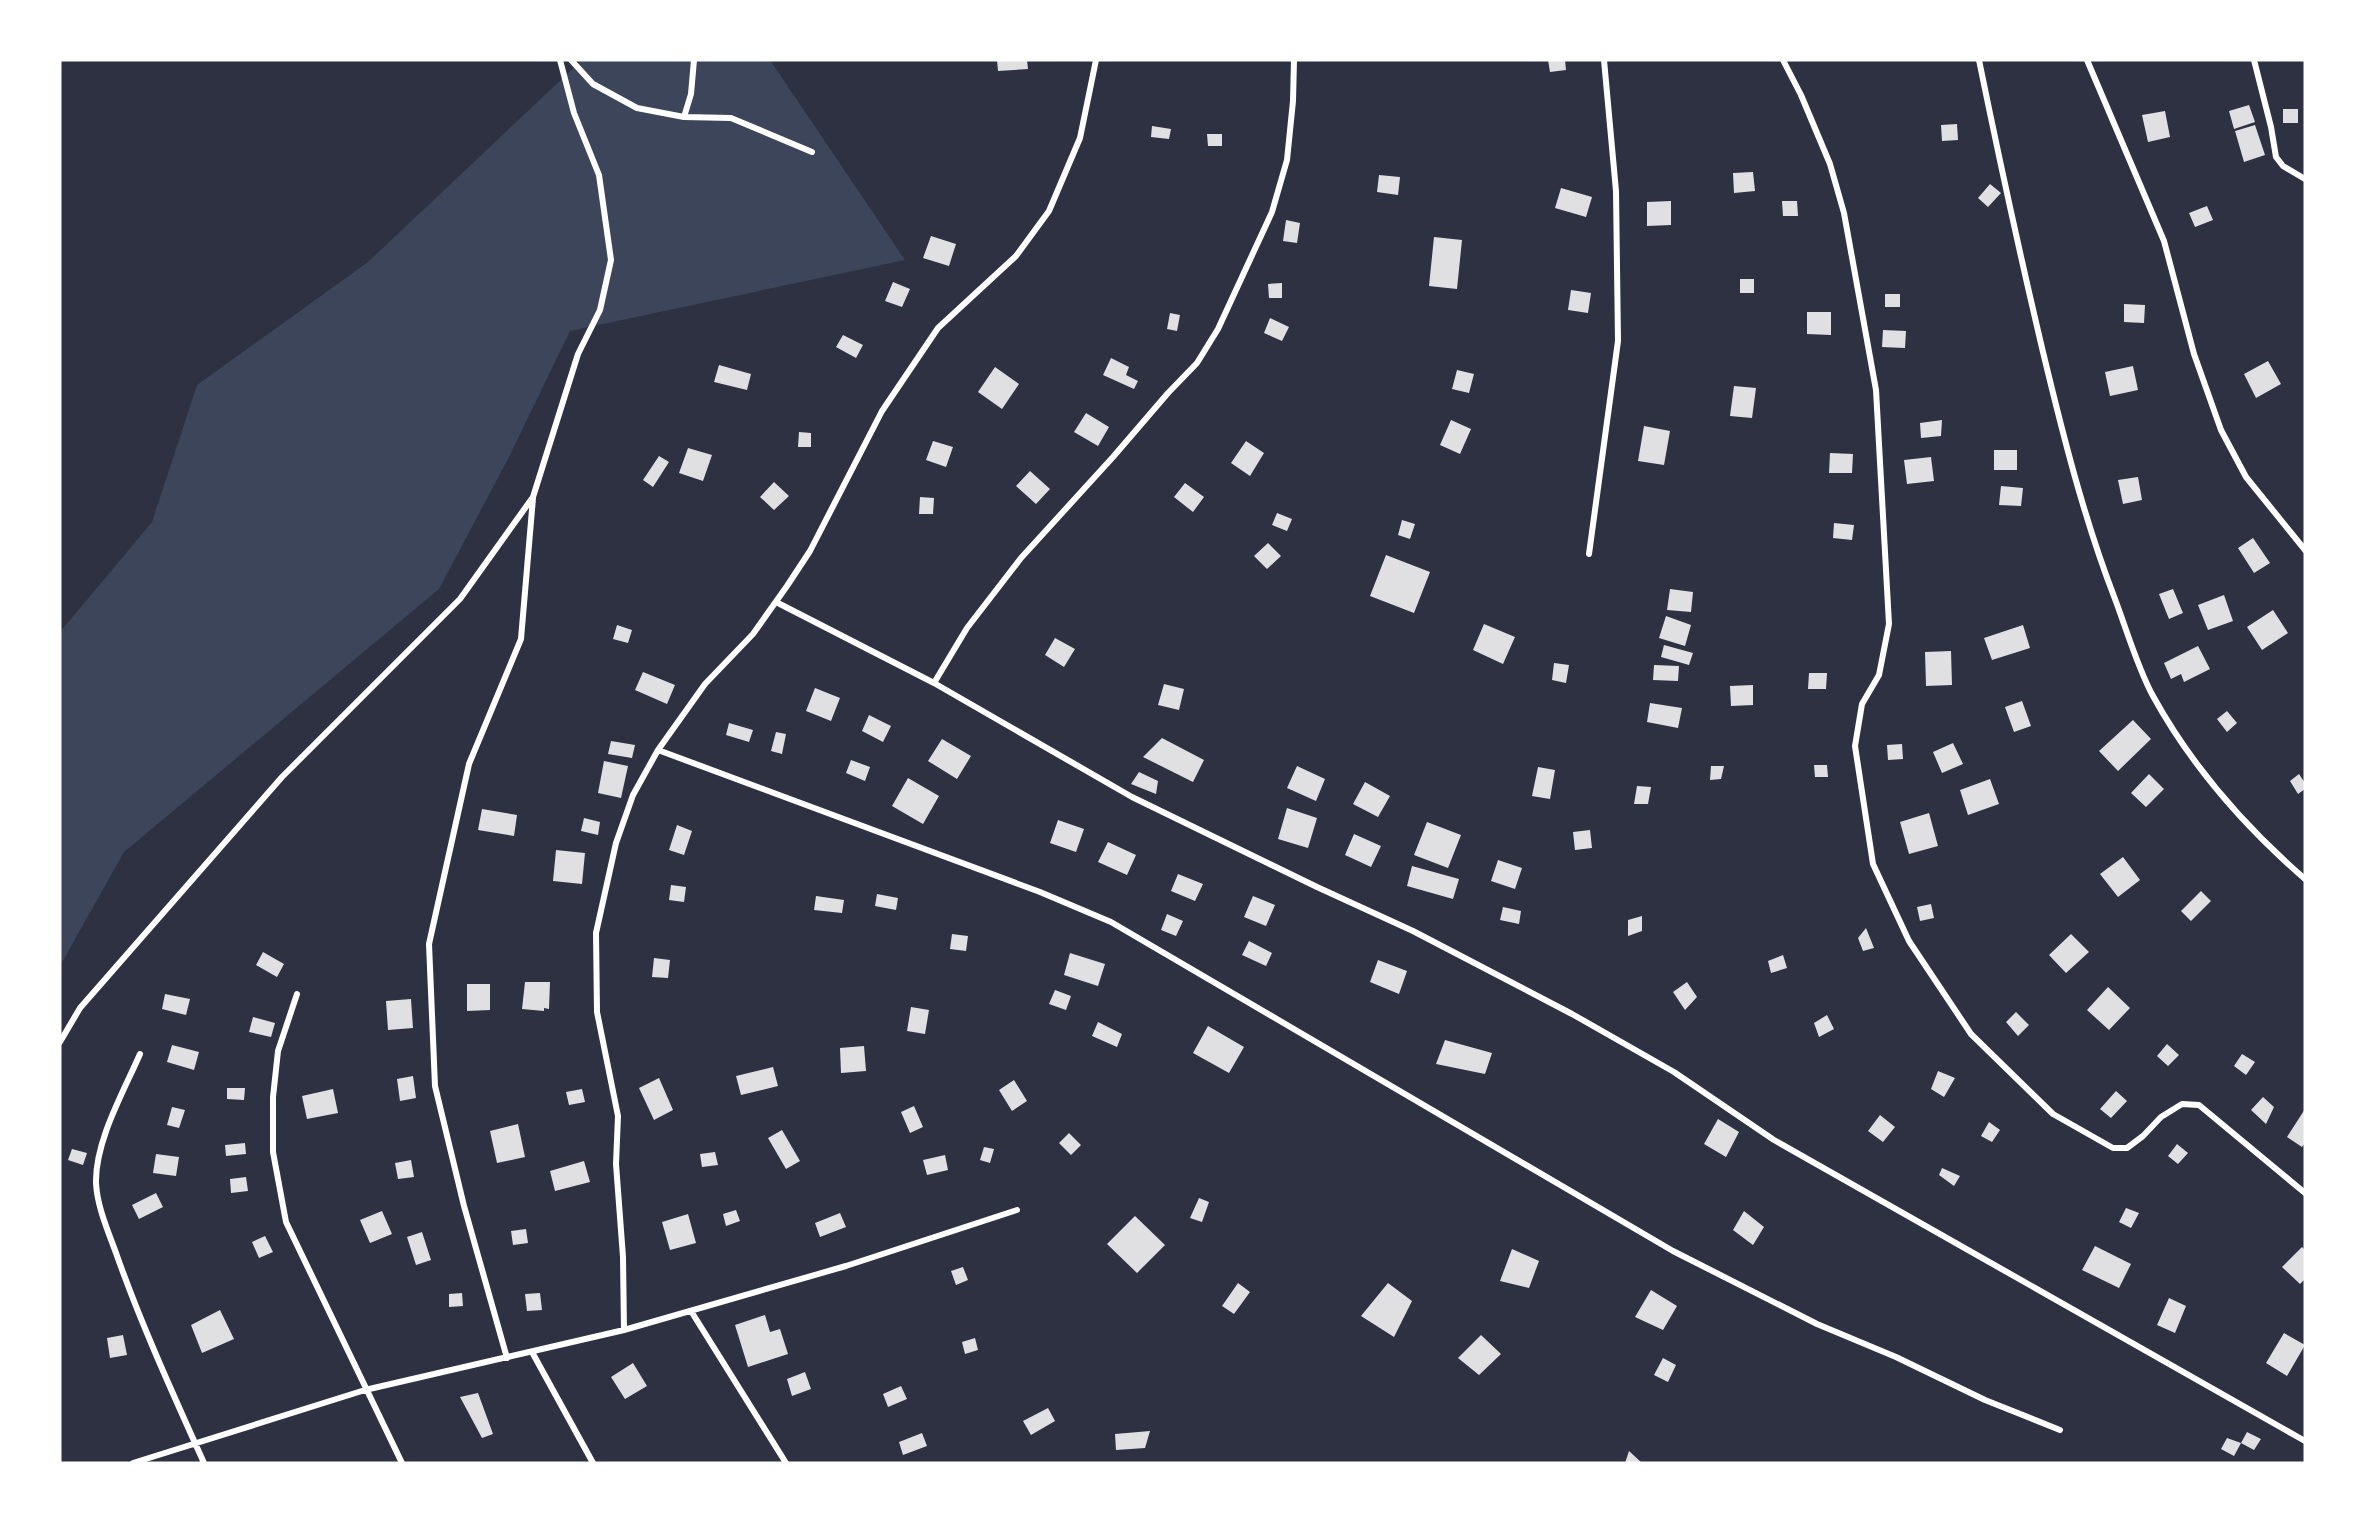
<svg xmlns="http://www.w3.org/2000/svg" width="2365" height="1523" font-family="Overpass,sans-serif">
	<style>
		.green { fill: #3c4559 }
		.building { fill: #e0e0e3 }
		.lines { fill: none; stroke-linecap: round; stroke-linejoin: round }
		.minor { stroke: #fff; stroke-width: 6 }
	</style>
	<rect width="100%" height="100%" fill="#2d3142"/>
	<path class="green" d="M582,60H770L905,260L570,331L509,457L439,589L124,852L60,966V632L152,522L197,385L368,262Z"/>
	<path class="building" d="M997,60H1027L1028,69L998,71Z
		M1548,60H1565L1566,70L1550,72Z
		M2249,105L2255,122L2234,129L2229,111Z
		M2283,109H2298V123H2283Z
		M2165,111L2170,137L2148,142L2142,115Z
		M1957,124L1958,140L1942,141L1941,125Z
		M2255,125L2265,155L2244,162L2235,131Z
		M1152,126L1171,129L1169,139L1151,137Z
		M1207,134H1222V146H1208Z
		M1753,172L1755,191L1734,193L1733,173Z
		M1379,175L1400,177L1398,195L1377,192Z
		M1990,184L2001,193L1988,207L1978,198Z
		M1561,188L1592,197L1586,217L1555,208Z
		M1671,201V225L1647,226V202Z
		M1782,201H1797L1798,216H1783Z
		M2207,206L2213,220L2195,227L2189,213Z
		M1286,220L1300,223L1297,243L1283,241Z
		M931,236L956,244L949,266L923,258Z
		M1434,237L1462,240L1457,289L1429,286Z
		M1740,279H1754V293H1740Z
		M893,282L910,289L902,307L885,301Z
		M1282,283V298H1269L1268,284Z
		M1571,290L1591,293L1588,313L1568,310Z
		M1885,294H1900V307H1885Z
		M2124,304L2145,305L2144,323L2124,322Z
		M1807,312H1831V335L1807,334Z
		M1170,313L1180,315L1177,331L1167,329Z
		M1270,318L1289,327L1282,341L1264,333Z
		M1883,330L1906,331L1905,348L1882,347Z
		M843,335L863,345L856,358L836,347Z
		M1111,358L1129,367L1126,375L1138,381L1134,389L1103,375Z
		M2268,361L2281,384L2256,398L2244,374Z
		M719,365L751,374L747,390L714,382Z
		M2133,366L2138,390L2110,396L2105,372Z
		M995,367L1019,384L1002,409L978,392Z
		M1457,370L1474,374L1469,393L1452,389Z
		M1734,386L1756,388L1752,418L1730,416Z
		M1086,413L1109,427L1098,446L1074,432Z
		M1451,420L1471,429L1460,454L1440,445Z
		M1942,420L1941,436L1921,438L1920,423Z
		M1644,426L1670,431L1664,465L1638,461Z
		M799,432L811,433V447H798Z
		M933,441L953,447L946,467L926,460Z
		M1246,441L1264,453L1250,476L1231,463Z
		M688,448L712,455L703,481L679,473Z
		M1994,450H2017V470H1994Z
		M1830,453L1853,454L1852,473H1829Z
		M659,456L669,462L653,487L643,480Z
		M1931,457L1934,481L1907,484L1904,460Z
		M1030,471L1050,489L1036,504L1016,486Z
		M2138,477L2142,500L2123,504L2118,480Z
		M774,482L789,496L774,510L760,497Z
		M1185,483L1204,497L1193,512L1174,497Z
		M2001,486L2023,488L2021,506L1999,505Z
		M920,497L934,498L933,514H919Z
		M1277,513L1292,519L1287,531L1272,525Z
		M1402,520L1415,524L1410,539L1398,535Z
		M1834,523L1854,525L1852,540L1833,538Z
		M2253,538L2270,563L2254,573L2238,548Z
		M1268,543L1281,556L1267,569L1254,556Z
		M1386,555L1430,572L1414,613L1370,596Z
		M1670,589L1693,592L1691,612L1667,610Z
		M2173,589L2183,613L2169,619L2159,594Z
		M2224,595L2233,621L2208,630L2198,605Z
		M2273,610L2288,633L2262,650L2247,627Z
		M1666,616L1691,625L1685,646L1659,638Z
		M1484,624L1515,637L1503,664L1473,650Z
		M617,625L632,630L628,643L613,639Z
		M2023,625L2030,648L1992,660L1984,638Z
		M1055,638L1075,649L1064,667L1045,655Z
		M1664,645L1693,653L1689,665L1661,657Z
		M2198,646L2210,669L2184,682L2181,674L2171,679L2164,663Z
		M1951,651L1952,685L1926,686L1925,652Z
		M1554,663L1569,665L1566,683L1552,680Z
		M1654,665L1679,666L1678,681L1653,680Z
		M643,672L675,685L667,704L635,690Z
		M1809,673H1827L1826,689H1808Z
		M1164,684L1184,689L1179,710L1158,705Z
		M1753,685V705L1731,706L1730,686Z
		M815,688L840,698L831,721L806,711Z
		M2022,701L2031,726L2014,732L2005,707Z
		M1650,703L1682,708L1678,728L1647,722Z
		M2227,711L2237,723L2227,732L2217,719Z
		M869,715L891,726L883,742L862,731Z
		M2133,720L2151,739L2118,771L2099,751Z
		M729,723L753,730L749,742L726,735Z
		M776,732L786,734L782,754L771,751Z
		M1162,738L1204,760L1193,782L1143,757Z
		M942,739L971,756L957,779L928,761Z
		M611,741L635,745L632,758L608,754Z
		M1953,743L1963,764L1942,773L1933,752Z
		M1902,744L1903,759L1888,760L1887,745Z
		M851,760L870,767L865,781L846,773Z
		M604,761L628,766L621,798L598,793Z
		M1814,765H1827L1828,777H1815Z
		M1297,766L1325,779L1316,801L1287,788Z
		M1711,766H1724L1721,779L1710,780Z
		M1538,767L1555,770L1550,799L1532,796Z
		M1139,772L1158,781L1156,794L1131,784Z
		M2149,774L2164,789L2146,807L2131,793Z
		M2299,774L2305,783V789L2298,794L2290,781Z
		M908,778L939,796L923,824L892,806Z
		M1990,779L1999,804L1968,815L1960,790Z
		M1365,782L1390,796L1378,817L1353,804Z
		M1637,786L1651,787L1648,804H1634Z
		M1287,808L1317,818L1308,848L1278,839Z
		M482,809L517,815L514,836L478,830Z
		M1929,813L1938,846L1909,854L1900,822Z
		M584,818L600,822L598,835L581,831Z
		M1058,820L1084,829L1076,852L1050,843Z
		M1427,822L1461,835L1448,868L1414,855Z
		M677,825L692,831L684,855L669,850Z
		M1590,830L1592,848L1575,850L1573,832Z
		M1354,834L1381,846L1371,867L1345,855Z
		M1108,842L1136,855L1127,875L1098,862Z
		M556,850L585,853L582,884L553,881Z
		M2123,857L2140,880L2118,897L2100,874Z
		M1498,860L1522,868L1515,889L1491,881Z
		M1412,866L1459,879L1453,899L1407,886Z
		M1178,874L1203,884L1195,901L1171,891Z
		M671,885L686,887L684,902L669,900Z
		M2201,891L2211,901L2191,921L2181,911Z
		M877,894L898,898L896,910L875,906Z
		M816,896L844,900L842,913L814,910Z
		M1253,896L1275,905L1266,926L1244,917Z
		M1931,904L1934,918L1920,921L1917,907Z
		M1503,907L1521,911L1519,924L1500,920Z
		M1167,914L1183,921L1176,936L1161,930Z
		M1642,916V931L1628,936V920Z
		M1866,928L1874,948L1863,951L1858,938Z
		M952,934L968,936L966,951L950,949Z
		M2071,934L2089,952L2066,973L2049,955Z
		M1249,941L1272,953L1266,966L1242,955Z
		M263,952L284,964L277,977L256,965Z
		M1070,953L1105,964L1098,986L1064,975Z
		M1783,955L1787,968L1771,973L1768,961Z
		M654,958L670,960L668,978L652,977Z
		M1378,960L1407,971L1399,994L1370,982Z
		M525,982H550L549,1009L544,1008V1011L522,1009Z
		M1687,982L1697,997L1685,1010L1673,992Z
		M467,984H490V1010L467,1011Z
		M2108,987L2130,1008L2109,1030L2087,1010Z
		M1055,990L1071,996L1066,1010L1049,1004Z
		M165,994L190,999L186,1015L162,1009Z
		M411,999L413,1028L388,1030L386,1001Z
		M911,1007L929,1010L925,1034L907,1031Z
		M2016,1012L2029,1025L2018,1036L2006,1022Z
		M1827,1015L1834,1029L1819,1037L1814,1023Z
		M253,1017L275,1023L271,1037L249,1032Z
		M1098,1022L1122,1034L1117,1047L1092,1036Z
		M1208,1026L1244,1047L1229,1073L1193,1053Z
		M1445,1040L1492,1053L1485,1074L1436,1064Z
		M2167,1044L2179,1055L2168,1066L2157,1056Z
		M172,1045L199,1052L194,1070L167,1062Z
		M864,1046L866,1071L841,1073L840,1048Z
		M2242,1054L2255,1062L2246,1075L2234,1066Z
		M773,1067L778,1086L741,1095L736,1076Z
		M1938,1071L1955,1078L1944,1097L1931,1089Z
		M413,1076L416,1098L400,1101L397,1079Z
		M659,1078L673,1110L654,1120L639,1088Z
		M1014,1080L1027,1101L1012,1111L999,1090Z
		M227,1088H245L244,1100L227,1099Z
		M333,1089L338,1113L307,1119L302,1096Z
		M582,1089L585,1102L569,1105L566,1092Z
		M2116,1091L2127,1101L2111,1118L2100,1109Z
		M2263,1097L2274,1107L2266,1124L2251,1110Z
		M914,1106L923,1127L910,1133L901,1112Z
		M172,1107L185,1110L179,1128L167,1125Z
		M2305,1109V1143L2302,1147L2287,1137Z
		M1880,1115L1895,1127L1883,1142L1868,1131Z
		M1718,1119L1739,1132L1726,1157L1704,1144Z
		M1989,1122L2000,1130L1992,1142L1981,1136Z
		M518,1124L525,1157L497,1163L490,1131Z
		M782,1130L800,1161L786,1169L768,1138Z
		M1069,1133L1081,1145L1071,1155L1059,1143Z
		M245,1143L246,1154L226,1156L225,1145Z
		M2177,1144L2188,1153L2178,1164L2168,1156Z
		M984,1147L994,1149L990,1163L980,1160Z
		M72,1149L87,1153L83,1165L68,1160Z
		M715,1152L718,1165L702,1167L700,1154Z
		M156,1154L179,1157L176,1176L153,1173Z
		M945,1155L948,1170L927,1175L923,1160Z
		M411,1160L414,1177L398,1179L395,1163Z
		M584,1161L590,1182L555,1191L550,1171Z
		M1942,1168L1960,1176L1954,1186L1939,1175Z
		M246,1177L248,1191L231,1193L230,1179Z
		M156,1193L163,1207L139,1219L132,1205Z
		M1199,1198L1209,1202L1202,1222L1190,1218Z
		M2126,1208L2139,1213L2131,1228L2119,1222Z
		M736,1210L740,1221L726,1226L723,1214Z
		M382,1211L392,1234L370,1243L360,1220Z
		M1744,1211L1764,1227L1753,1245L1733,1230Z
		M840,1213L846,1227L820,1237L815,1223Z
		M688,1214L696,1243L670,1250L662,1222Z
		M1135,1216L1165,1245L1137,1273L1107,1244Z
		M526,1229L528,1243L513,1245L511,1231Z
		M422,1232L431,1260L416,1265L407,1237Z
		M265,1236L273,1252L259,1258L252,1242Z
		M2095,1246L2131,1264L2119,1288L2082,1270Z
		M2302,1247L2305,1250V1279L2300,1284L2282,1267Z
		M1512,1249L1539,1261L1529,1288L1500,1281Z
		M963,1267L968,1280L956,1285L951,1271Z
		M1238,1283L1250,1292L1234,1314L1222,1306Z
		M1388,1283L1412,1301L1394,1337L1361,1316Z
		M1651,1290L1677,1306L1663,1330L1635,1317Z
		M462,1293L463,1306L449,1307V1294Z
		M540,1293L542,1310L527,1311L525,1294Z
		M2169,1298L2186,1306L2175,1333L2157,1325Z
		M220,1310L234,1339L202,1353L191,1325Z
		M765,1315L770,1332L780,1329L788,1354L748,1367L735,1325Z
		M2284,1333L2305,1345L2287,1376L2266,1363Z
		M123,1335L127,1355L110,1358L107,1338Z
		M1481,1335L1501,1354L1479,1375L1458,1358Z
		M975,1338L978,1350L965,1354L962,1342Z
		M1663,1358L1676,1365L1668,1382L1654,1375Z
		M633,1363L647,1386L625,1399L611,1377Z
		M805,1372L811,1389L792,1396L787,1379Z
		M901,1386L907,1399L888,1407L883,1394Z
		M478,1393L493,1434L482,1438L460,1397Z
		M1048,1408L1055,1421L1031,1435L1023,1421Z
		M1150,1431L1145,1448L1116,1450L1115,1434Z
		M2247,1432L2261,1439L2254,1450L2241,1443L2234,1456L2221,1449L2227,1438L2241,1443Z
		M922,1433L927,1446L903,1455L899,1442Z
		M1629,1451L1642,1463H1625Z"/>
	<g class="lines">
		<path class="minor" d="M571,60L593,84L637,108L684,117L731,118L812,152
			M1783,60L1801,95L1830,164L1844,213L1876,390L1889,624L1879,675L1862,704L1855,746L1873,864L1909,941L1971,1034L2053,1114L2113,1148H2127L2143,1136L2161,1117L2182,1104L2199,1105L2305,1193
			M1979,60C1999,158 2020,255 2043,352C2063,435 2084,519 2115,599C2126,628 2138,669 2153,696C2192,767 2244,826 2305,879
			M2087,60L2164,241L2194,354L2221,430L2246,477L2305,550
			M2254,60L2271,127L2276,157L2283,166L2305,179
			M684,117L691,94L694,60
			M1589,554L1618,341L1616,191L1604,60
			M776,602L934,683L1132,797L1317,887L1413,931L1572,1014L1674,1072L1774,1140L2305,1441
			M934,683L967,628L1021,558L1113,457L1168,393L1197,363L1218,329L1272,212L1287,160L1293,101L1294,60
			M658,750L1040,892L1111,922L1673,1251L1817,1324L1896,1357L1985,1400L2060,1430
			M297,994L278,1051L273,1097V1152L286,1222L402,1463
			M60,1042L80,1008L282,777L460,599L533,497L578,354L600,310L611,260L599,175L574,113L560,60
			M140,1054C124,1091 95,1141 96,1183C97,1206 108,1231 116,1253C141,1324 173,1394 204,1463
			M691,1311L786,1463
			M624,1330L623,1257L616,1164L618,1116L597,1012L596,933L616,843L633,795L658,750L705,684L753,634L787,586L810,551L882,411L938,328L1016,256L1049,211L1080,138L1096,60
			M532,1352L593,1463
			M507,1358L464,1206L435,1086L429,944L469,764L521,639L533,498
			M133,1463L365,1390L624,1330L846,1266L1017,1210"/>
	</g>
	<rect width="2365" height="1523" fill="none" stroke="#ffffff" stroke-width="123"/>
</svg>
